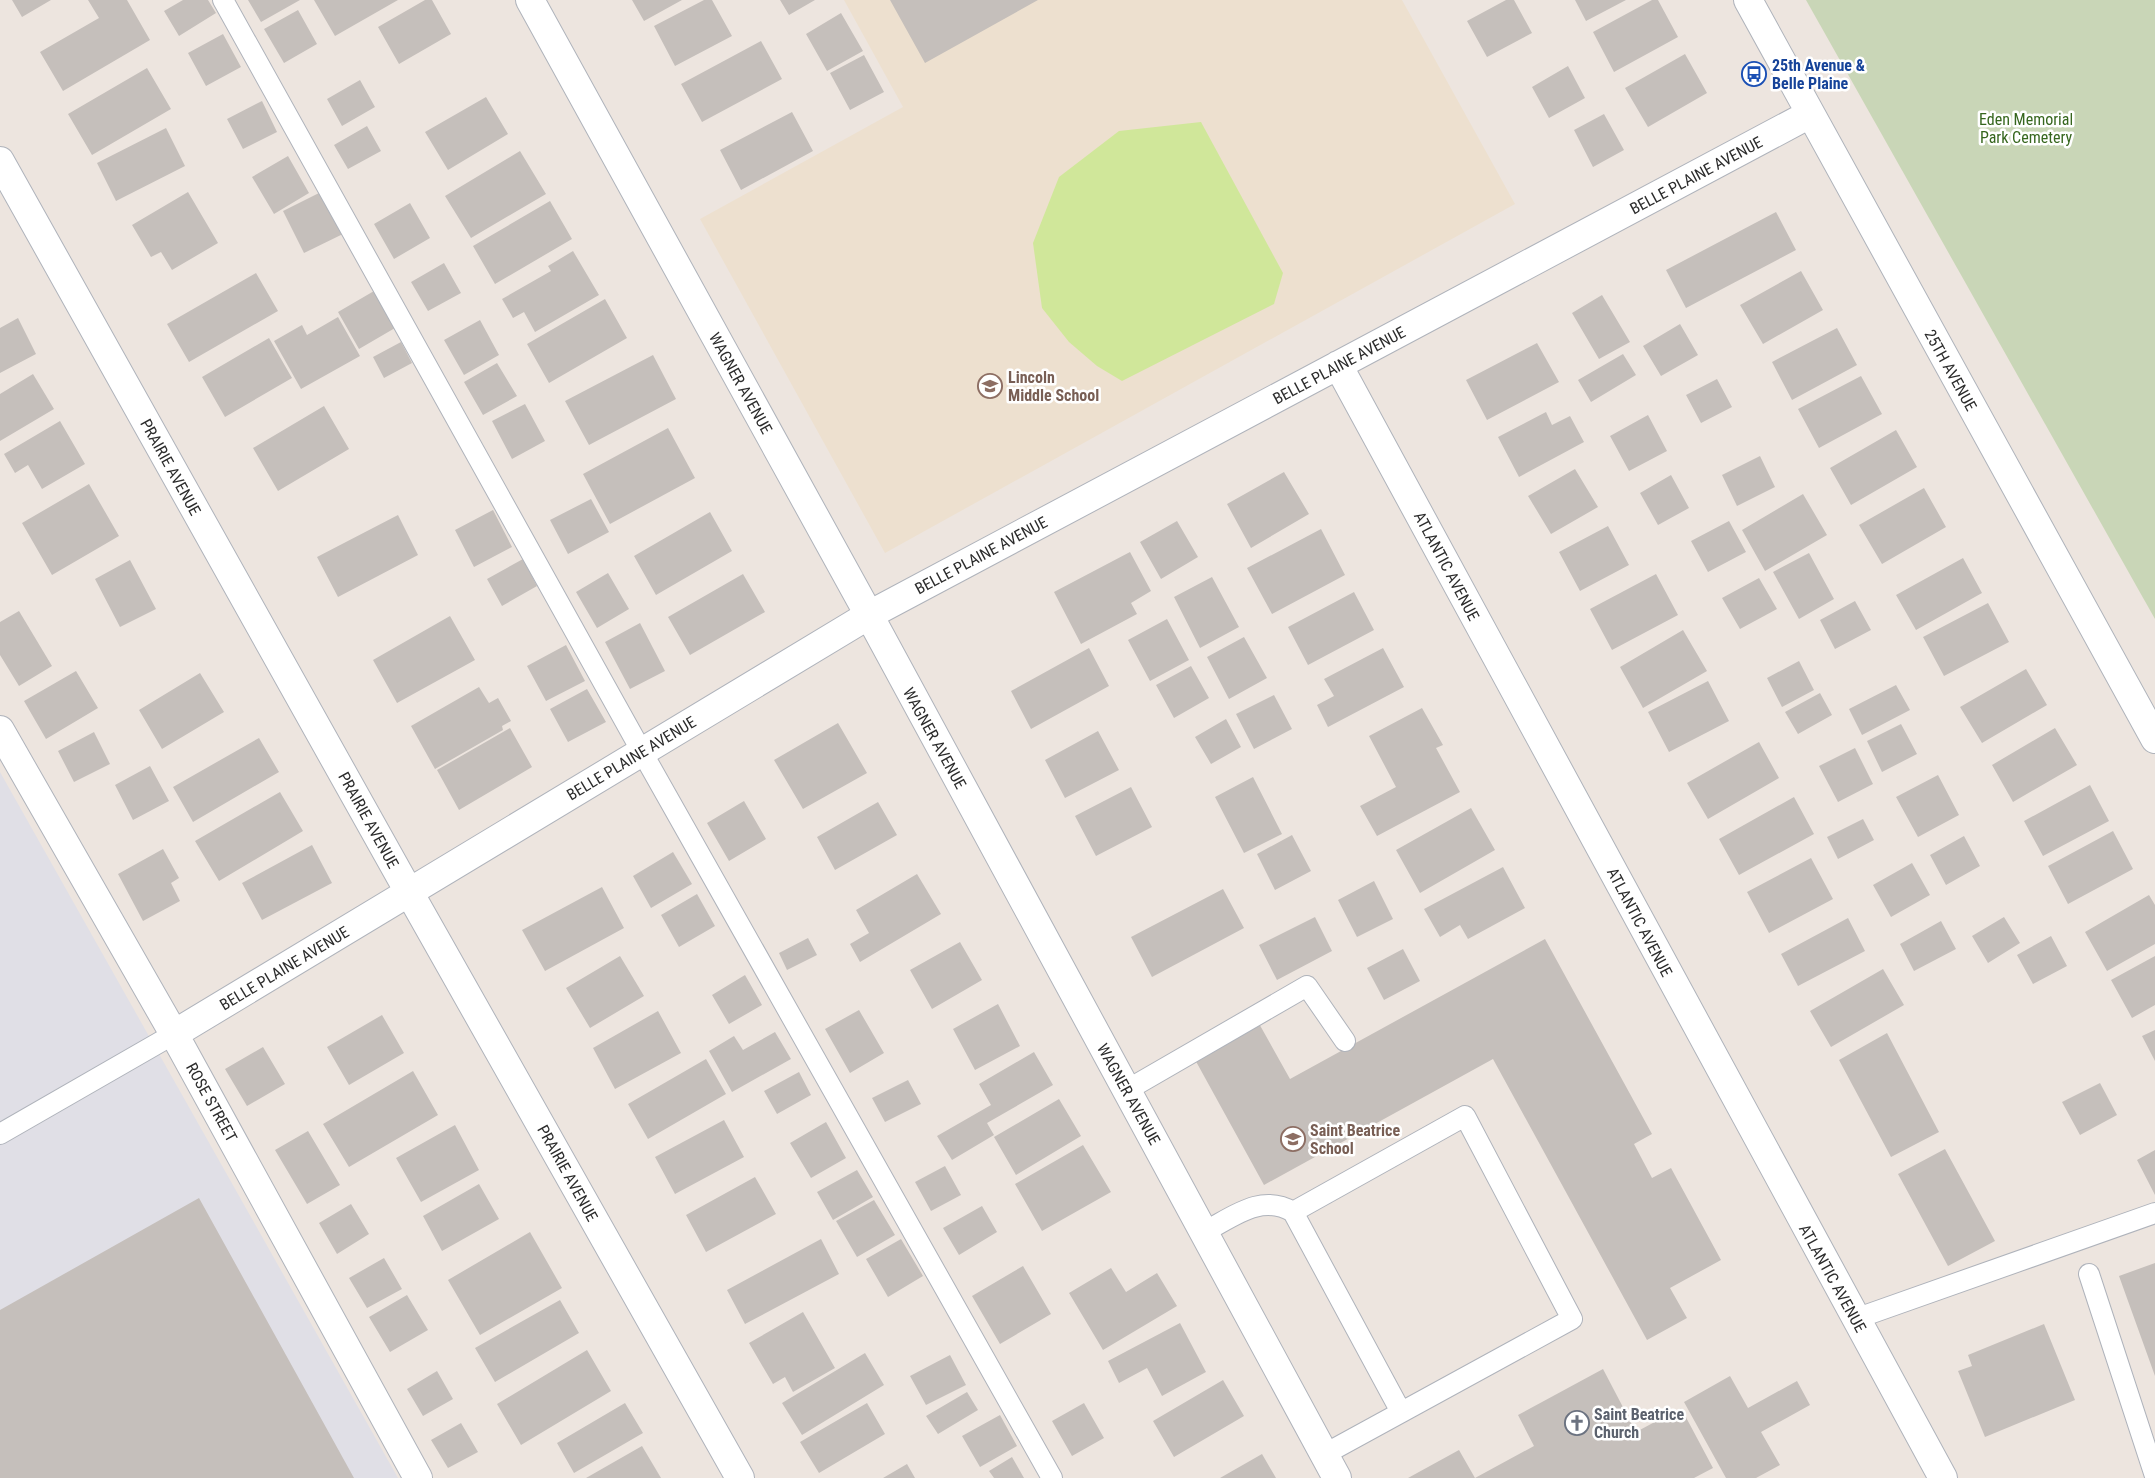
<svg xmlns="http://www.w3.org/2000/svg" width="2155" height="1478" font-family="'Roboto Condensed',sans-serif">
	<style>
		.industrial { fill: #e0dfe6 }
		.education { fill: #ede0cf }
		.cemetery { fill: #c9d6b7 }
		.pitch { fill: #d0e79a }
		.building { fill: #c5bfbb }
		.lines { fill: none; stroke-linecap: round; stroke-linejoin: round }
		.lane-casing { stroke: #afb3bb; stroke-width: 22 }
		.street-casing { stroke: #afb3bb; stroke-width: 30 }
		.lane { stroke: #fff; stroke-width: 20 }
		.street { stroke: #fff; stroke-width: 28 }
		.labels { text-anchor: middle; stroke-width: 5; stroke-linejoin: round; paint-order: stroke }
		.transit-label { font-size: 16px; font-weight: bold; fill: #164399; stroke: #fff; text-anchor: start }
		.park-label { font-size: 16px; fill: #36661e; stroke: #fff }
		.street-label { font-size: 16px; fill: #2c2c2c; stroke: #fff }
		.education-label { font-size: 16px; font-weight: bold; fill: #785e54; stroke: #fff; text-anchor: start }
		.worship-label { font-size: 16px; font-weight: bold; fill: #5b616d; stroke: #fff; text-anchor: start }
	</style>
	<rect width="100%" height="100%" fill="#ede5df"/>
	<path class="industrial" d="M0,772L398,1478H0Z"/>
	<path class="education" d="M844,0H1402L1515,204L885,553L700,219L903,107Z"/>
	<path class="cemetery" d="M1806,0H2155V619Z"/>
	<path class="pitch" d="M1201,122L1283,273L1274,304L1122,381L1097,366L1069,342L1042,308L1033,243L1059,177L1119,131Z"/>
	<path class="building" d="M12,0H51L22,17Z
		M88,0H127L150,40L63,91L40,52L99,18Z
		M183,0H208L216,13L179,36L164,11Z
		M248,0H300L261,22Z
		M314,0H398L335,36Z
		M425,0H432L451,34L399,64L378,27Z
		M632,0H682L644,21Z
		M704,0H712L732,36L675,66L654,26Z
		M780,0H815L789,15Z
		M890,0H1038L925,63Z
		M1506,0H1514L1532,33L1487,57L1467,21Z
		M1575,0H1626L1586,21Z
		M1652,0H1658L1678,37L1614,72L1593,32Z
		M298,10L317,44L284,63L264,29Z
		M841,13L863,51L827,71L806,34Z
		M223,34L241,67L206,86L188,53Z
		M761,41L782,79L702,122L681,84Z
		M1685,54L1707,93L1648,127L1625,88Z
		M864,55L884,92L850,110L830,73Z
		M1568,66L1585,98L1549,118L1532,87Z
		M147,68L171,109L92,155L68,114Z
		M360,80L375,107L342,126L327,99Z
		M486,97L508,134L448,170L425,132Z
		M262,101L277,132L243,149L227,119Z
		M792,112L813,151L741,190L720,150Z
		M1604,114L1624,150L1593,167L1574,130Z
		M367,126L381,151L348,169L334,145Z
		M166,128L185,166L116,201L97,163Z
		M520,151L546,194L471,238L445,196Z
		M288,156L309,193L274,214L252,177Z
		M323,191L345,233L304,253L283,211Z
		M188,192L218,243L172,270L161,252L151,257L132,225Z
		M550,201L572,239L495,284L473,246Z
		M410,203L430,238L394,259L374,224Z
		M1776,212L1796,250L1686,308L1666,270Z
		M573,251L599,295L535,332L524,312L513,318L502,299L551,271L548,266Z
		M444,263L461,293L428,311L411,282Z
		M1801,271L1823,310L1763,344L1740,305Z
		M256,273L278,311L189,362L167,324Z
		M374,291L395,328L359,349L338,312Z
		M1602,295L1630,342L1599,359L1572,313Z
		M605,299L627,338L549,383L527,344Z
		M338,317L360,356L301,389L274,341L302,325L307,335Z
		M18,318L36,354L0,373V328Z
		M480,320L499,355L464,375L444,340Z
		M1680,324L1698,355L1661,376L1643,346Z
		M1837,328L1857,365L1792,400L1772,362Z
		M269,338L292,378L225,417L202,377Z
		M401,342L412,363L384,378L373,357Z
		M1537,343L1559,382L1487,420L1466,380Z
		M1623,354L1636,375L1591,402L1578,380Z
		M653,355L676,399L589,445L565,401Z
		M497,363L517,396L483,415L464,382Z
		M33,374L54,409L0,441V394Z
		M1861,376L1882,414L1819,448L1798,409Z
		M1717,379L1732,407L1701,423L1686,395Z
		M525,404L545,441L512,459L492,421Z
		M324,406L349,449L278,491L253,448Z
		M1546,412L1552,425L1570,416L1584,442L1519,477L1498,437Z
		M1648,415L1667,451L1629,471L1610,436Z
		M60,421L85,464L42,489L28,465L15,473L4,454Z
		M668,428L695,478L610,524L583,474Z
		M1896,430L1917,467L1851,505L1830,468Z
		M1760,456L1775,487L1737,506L1722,475Z
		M1575,469L1598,507L1551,534L1528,496Z
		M1284,472L1309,514L1251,548L1227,504Z
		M1671,475L1689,508L1658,525L1640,493Z
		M89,484L119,536L52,575L22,523Z
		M1924,488L1946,527L1882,564L1859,525Z
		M1803,494L1827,535L1765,571L1742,530Z
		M591,499L609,532L568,554L550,520Z
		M493,510L512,547L474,567L455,530Z
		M710,512L732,551L656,595L634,556Z
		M398,515L418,555L338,597L317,557Z
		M1177,521L1198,557L1161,579L1140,542Z
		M1729,521L1746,552L1708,572L1691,541Z
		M1608,526L1629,565L1580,591L1559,552Z
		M1321,529L1345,575L1272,614L1247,568Z
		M1130,552L1151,591L1131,603L1137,614L1081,644L1054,592Z
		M1809,553L1834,599L1799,619L1773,572Z
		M1963,558L1982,593L1916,630L1896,595Z
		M523,559L537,586L502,606L487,579Z
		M130,560L156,609L120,627L95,579Z
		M608,573L629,609L597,628L576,592Z
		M743,574L765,612L690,655L668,617Z
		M1656,574L1678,615L1612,650L1590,609Z
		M1212,577L1239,627L1200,648L1174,597Z
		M1759,578L1777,609L1740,629L1722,598Z
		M1354,592L1374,630L1308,665L1288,627Z
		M1855,601L1871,630L1835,649L1820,620Z
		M1988,603L2009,642L1944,676L1923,637Z
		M19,611L52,666L19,686L0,655V622Z
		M450,616L475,660L397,703L373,660Z
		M1167,619L1189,660L1150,681L1128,640Z
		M640,623L665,671L630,689L605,642Z
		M1683,630L1707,671L1643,708L1620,667Z
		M1244,637L1267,678L1229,699L1207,657Z
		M566,645L585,681L546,701L527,666Z
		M1089,648L1109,686L1031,729L1011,691Z
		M1383,648L1404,687L1328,727L1317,705L1334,696L1324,679Z
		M1799,661L1814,690L1782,707L1767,678Z
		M1191,666L1209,698L1174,718L1156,685Z
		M2026,669L2047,705L1982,743L1960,707Z
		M76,671L98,708L46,739L24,701Z
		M200,673L224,712L162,749L139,710Z
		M1708,681L1729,721L1669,752L1648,712Z
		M1896,685L1910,710L1862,735L1849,709Z
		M479,687L489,703L498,698L511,721L502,726L503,730L435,769L411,726Z
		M587,689L606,722L568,742L550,709Z
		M1820,693L1832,715L1798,734L1785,712Z
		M1274,695L1292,729L1254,749L1236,714Z
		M1422,708L1443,745L1436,748L1460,792L1377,836L1360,806L1396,787L1369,736Z
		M1226,719L1241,747L1211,764L1195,737Z
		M838,723L867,773L803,809L774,760Z
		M1901,724L1917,754L1882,772L1867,741Z
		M510,728L532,767L459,810L437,770Z
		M2055,728L2077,765L2013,802L1992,765Z
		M1098,731L1119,770L1065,798L1045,760Z
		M94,732L110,764L74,782L58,751Z
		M259,738L279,772L193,822L173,787Z
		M1759,742L1779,778L1708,819L1687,783Z
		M1855,748L1873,784L1838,802L1819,766Z
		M150,766L169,801L133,820L115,785Z
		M1938,775L1959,815L1918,837L1896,797Z
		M1253,777L1282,834L1244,853L1215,797Z
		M2090,785L2109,821L2043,856L2024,821Z
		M1131,787L1152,827L1096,856L1075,816Z
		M280,792L303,831L219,881L195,841Z
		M1794,797L1814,834L1739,875L1719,839Z
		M744,801L766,839L729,861L707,823Z
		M878,802L897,835L835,870L817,837Z
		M1471,808L1495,850L1420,893L1396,850Z
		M1863,819L1874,840L1838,859L1827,837Z
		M2113,831L2133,869L2068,904L2048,866Z
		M1292,835L1311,871L1275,890L1257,854Z
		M1964,836L1980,866L1946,885L1930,855Z
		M312,845L332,883L262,920L242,883Z
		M163,849L179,878L171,883L180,901L143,921L118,874Z
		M673,852L692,884L651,908L633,876Z
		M1811,858L1833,899L1769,933L1747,892Z
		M1912,863L1930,895L1891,917L1873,885Z
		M1503,867L1525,908L1468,939L1460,925L1440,937L1424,909Z
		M917,874L941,914L860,962L850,944L869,933L856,910Z
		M1374,881L1393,919L1357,937L1338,900Z
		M602,887L624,928L545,971L522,930Z
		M1223,889L1244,928L1152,977L1131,937Z
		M697,894L715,926L679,947L661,915Z
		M2149,895L2155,905V944L2107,971L2085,932Z
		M1315,917L1332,951L1277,980L1259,945Z
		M2004,917L2020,943L1988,963L1972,936Z
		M1848,918L1865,951L1798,986L1781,954Z
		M1941,921L1956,949L1914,971L1900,944Z
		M2051,936L2067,966L2033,984L2017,955Z
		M808,938L817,955L787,970L779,953Z
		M1545,939L1652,1134L1634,1144L1652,1178L1671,1168L1721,1260L1670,1288L1687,1318L1647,1340L1493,1059L1264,1185L1193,1056L1257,1020L1290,1079Z
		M960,942L982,980L932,1009L910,970Z
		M1403,949L1420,981L1384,1000L1367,968Z
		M620,956L644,996L590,1028L566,988Z
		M2155,956V1005L2132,1018L2111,980Z
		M1883,969L1904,1005L1831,1047L1810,1011Z
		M745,975L762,1005L729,1024L712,995Z
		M998,1004L1020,1046L975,1070L953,1029Z
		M859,1010L884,1053L850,1073L825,1029Z
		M658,1011L681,1053L615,1089L593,1048Z
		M382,1015L404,1053L349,1085L327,1047Z
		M2155,1030V1061L2142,1036Z
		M775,1032L791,1059L732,1092L709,1051L734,1036L743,1050Z
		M1887,1033L1939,1132L1891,1157L1839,1060Z
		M263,1047L285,1084L247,1106L225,1069Z
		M1034,1052L1053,1085L987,1123L994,1135L952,1160L937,1136L991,1105L979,1084Z
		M706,1059L726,1094L648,1139L628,1104Z
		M413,1071L438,1115L349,1167L323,1124Z
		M799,1072L811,1095L777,1114L764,1091Z
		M908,1080L921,1104L885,1122L872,1098Z
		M2100,1083L2117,1115L2080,1135L2062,1102Z
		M1059,1099L1081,1136L1016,1175L994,1137Z
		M724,1120L744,1157L675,1194L655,1157Z
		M826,1122L846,1158L811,1178L790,1143Z
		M455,1125L479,1170L421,1202L396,1158Z
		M308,1131L340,1185L307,1204L275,1150Z
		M1083,1145L1111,1192L1042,1231L1015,1184Z
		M1945,1149L1995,1241L1948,1266L1898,1174Z
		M2155,1150V1195L2137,1160Z
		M945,1166L961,1195L931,1211L915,1182Z
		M857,1170L873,1197L833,1220L817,1192Z
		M755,1177L776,1214L706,1252L686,1215Z
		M479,1184L499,1219L442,1251L423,1216Z
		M199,1198L354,1478H0V1310Z
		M874,1200L895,1235L857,1257L836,1221Z
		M351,1204L369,1234L337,1254L319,1223Z
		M982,1206L997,1232L959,1255L943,1228Z
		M530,1232L562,1288L480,1335L448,1280Z
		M821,1239L839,1274L745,1324L727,1290Z
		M901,1239L923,1276L888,1297L866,1259Z
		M384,1258L402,1289L367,1308L349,1278Z
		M2155,1263V1376L2119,1276Z
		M1023,1266L1051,1314L1000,1344L972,1296Z
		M1111,1268L1126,1292L1157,1273L1177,1306L1103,1350L1069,1293Z
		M407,1295L428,1330L390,1352L369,1317Z
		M560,1300L579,1333L495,1382L475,1348Z
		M803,1312L835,1368L793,1392L785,1377L773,1384L749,1343Z
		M1180,1323L1206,1372L1162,1396L1147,1368L1119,1383L1108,1361Z
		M2044,1324L2075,1400L1985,1437L1958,1371L1972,1366L1968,1355Z
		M587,1350L611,1391L521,1445L497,1404Z
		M865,1353L884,1385L802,1435L782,1403Z
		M950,1355L966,1385L926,1405L910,1376Z
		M1603,1369L1636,1432L1681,1408L1713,1468L1694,1478H1475L1534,1446L1518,1415Z
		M437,1371L453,1399L423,1416L407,1389Z
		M1730,1376L1748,1408L1797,1381L1810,1405L1761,1432L1780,1465L1756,1478H1726L1684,1402Z
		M1223,1380L1244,1416L1174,1457L1153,1421Z
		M967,1392L978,1410L938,1434L926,1416Z
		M625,1403L643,1433L574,1473L557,1443Z
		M867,1403L885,1434L819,1473L800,1442Z
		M1084,1403L1104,1438L1072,1456L1052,1421Z
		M1000,1415L1017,1446L980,1467L962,1436Z
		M461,1423L478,1452L448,1468L431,1440Z
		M642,1446L661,1478H586Z
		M1459,1450L1475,1478H1408Z
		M1262,1454L1276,1478H1220Z
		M1012,1457L1024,1478H994L989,1471Z
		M907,1464L915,1478H883Z"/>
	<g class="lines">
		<defs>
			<path id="lane" d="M223,0L642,752L1052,1478
				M1127,1090L1307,986L1345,1041
				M0,1134L174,1034
				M1293,1212L1465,1116L1572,1319L1325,1454
				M1204,1232C1233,1217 1261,1193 1293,1212L1401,1412
				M2089,1274L2155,1476
				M1855,1319L2155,1213"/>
			<path id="street" d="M530,0L869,615L1337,1478
				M1748,0L2155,739
				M0,161L409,892L740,1478
				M1338,365L1943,1478
				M0,730L174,1034L418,1478
				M174,1034L869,615L1810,114"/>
		</defs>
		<use href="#lane" class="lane-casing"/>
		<use href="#street" class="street-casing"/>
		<use href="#lane" class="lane"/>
		<use href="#street" class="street"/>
	</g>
	<defs>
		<symbol id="bus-ring" viewBox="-11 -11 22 22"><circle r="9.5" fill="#fff" stroke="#1a4fb4" stroke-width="1.5"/><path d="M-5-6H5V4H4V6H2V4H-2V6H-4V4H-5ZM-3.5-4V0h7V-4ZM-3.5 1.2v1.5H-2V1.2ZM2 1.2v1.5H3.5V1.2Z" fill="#1a4fb4"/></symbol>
		<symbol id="school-ring" viewBox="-11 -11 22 22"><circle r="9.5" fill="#fff" stroke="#8d6e63" stroke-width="1.5"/><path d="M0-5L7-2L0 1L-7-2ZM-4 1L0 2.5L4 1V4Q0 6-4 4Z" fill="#8d6e63"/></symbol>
		<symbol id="church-ring" viewBox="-11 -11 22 22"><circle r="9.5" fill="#fff" stroke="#6b7280" stroke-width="1.5"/><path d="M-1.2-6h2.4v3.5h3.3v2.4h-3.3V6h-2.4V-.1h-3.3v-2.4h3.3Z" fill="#6b7280"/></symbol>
	</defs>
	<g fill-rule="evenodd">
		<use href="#bus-ring" x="1740" y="60" width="28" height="28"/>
		<use href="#school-ring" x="976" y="372" width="28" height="28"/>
		<use href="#school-ring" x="1279" y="1125" width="28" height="28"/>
		<use href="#church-ring" x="1563" y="1409" width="28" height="28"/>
	</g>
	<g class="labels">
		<g class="transit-label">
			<text x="1772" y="71">25th Avenue &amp;<tspan x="1772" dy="18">Belle Plaine</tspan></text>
		</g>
		<g class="park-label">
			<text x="2026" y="125">Eden Memorial<tspan x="2026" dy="18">Park Cemetery</tspan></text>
		</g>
		<g class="street-label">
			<text transform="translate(1696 175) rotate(-28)" y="6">BELLE PLAINE AVENUE</text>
			<text transform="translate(1339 365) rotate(-28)" y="6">BELLE PLAINE AVENUE</text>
			<text transform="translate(1951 370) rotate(61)" y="6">25TH AVENUE</text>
			<text transform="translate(741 383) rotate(61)" y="6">WAGNER AVENUE</text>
			<text transform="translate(171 467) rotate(61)" y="6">PRAIRIE AVENUE</text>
			<text transform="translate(981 555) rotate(-28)" y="6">BELLE PLAINE AVENUE</text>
			<text transform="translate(1447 566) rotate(62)" y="6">ATLANTIC AVENUE</text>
			<text transform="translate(935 738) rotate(61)" y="6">WAGNER AVENUE</text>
			<text transform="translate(631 758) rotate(-31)" y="6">BELLE PLAINE AVENUE</text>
			<text transform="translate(369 820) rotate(61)" y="6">PRAIRIE AVENUE</text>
			<text transform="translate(1640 922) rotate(62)" y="6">ATLANTIC AVENUE</text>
			<text transform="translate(284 968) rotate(-31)" y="6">BELLE PLAINE AVENUE</text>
			<text transform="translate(1129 1094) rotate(61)" y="6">WAGNER AVENUE</text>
			<text transform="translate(212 1102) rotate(61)" y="6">ROSE STREET</text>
			<text transform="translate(568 1173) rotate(61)" y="6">PRAIRIE AVENUE</text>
			<text transform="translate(1833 1278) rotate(61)" y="6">ATLANTIC AVENUE</text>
		</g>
		<g class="education-label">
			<text x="1008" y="383">Lincoln<tspan x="1008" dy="18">Middle School</tspan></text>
			<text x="1310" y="1136">Saint Beatrice<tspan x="1310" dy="18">School</tspan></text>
		</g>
		<g class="worship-label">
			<text x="1594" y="1420">Saint Beatrice<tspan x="1594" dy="18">Church</tspan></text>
		</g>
	</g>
</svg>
